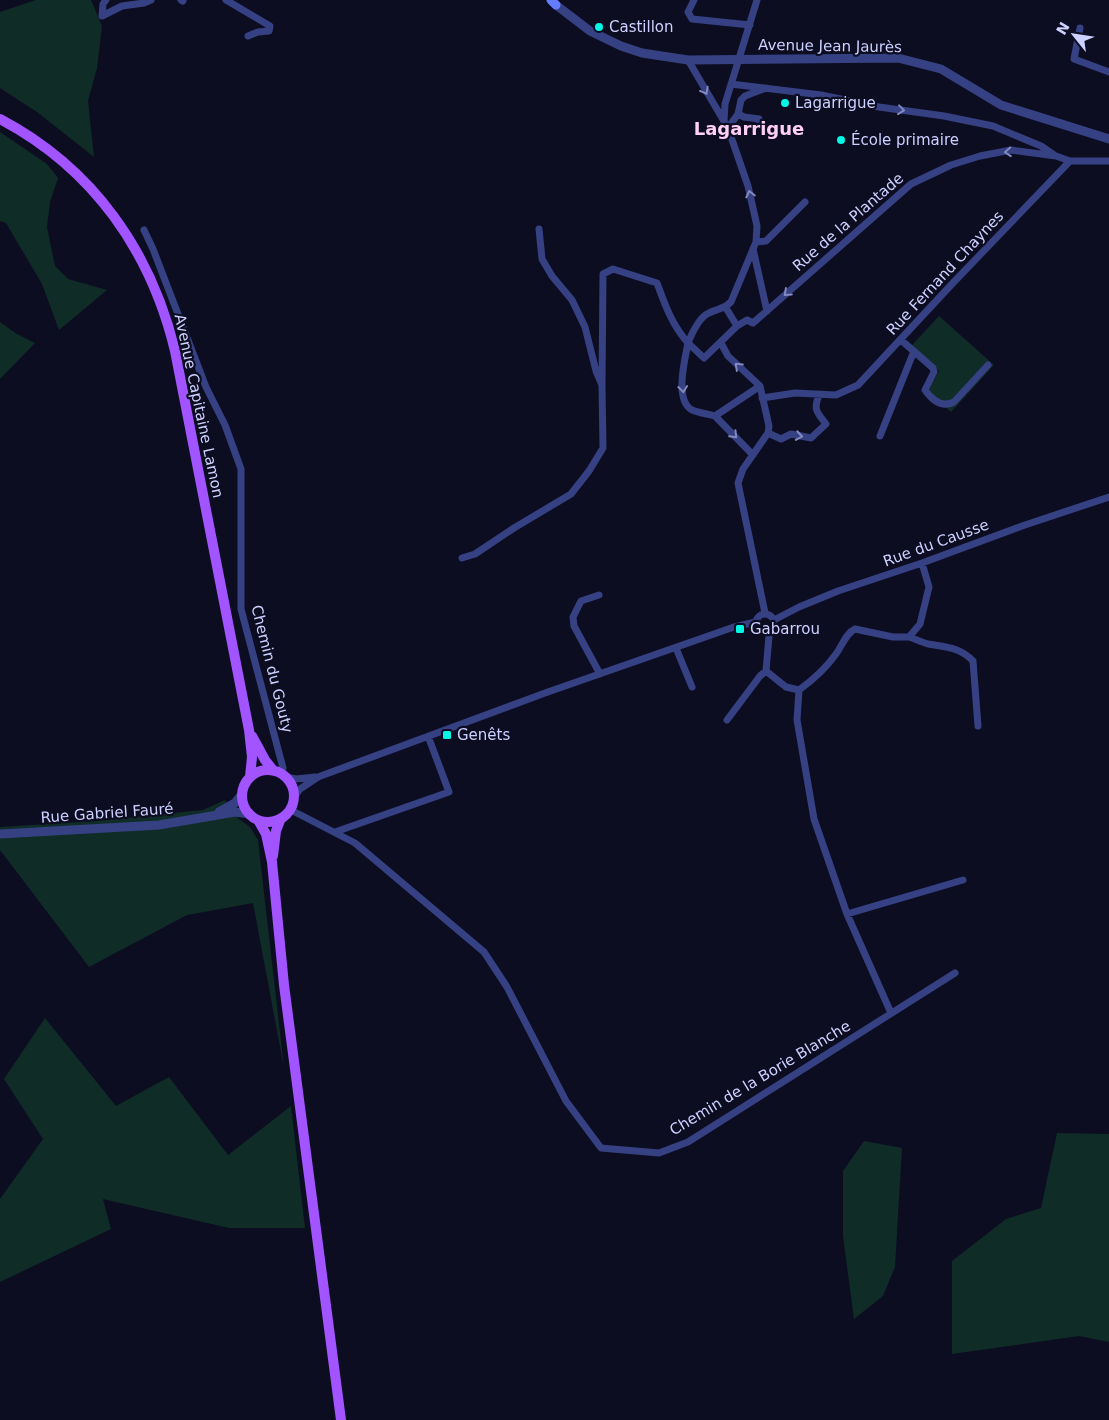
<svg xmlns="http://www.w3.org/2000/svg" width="1109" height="1420" font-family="'DejaVu Sans',sans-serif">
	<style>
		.green { fill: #0f2c26 }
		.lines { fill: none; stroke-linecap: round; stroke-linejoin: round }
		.minor { stroke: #364183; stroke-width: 7 }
		.tertiary { stroke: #364183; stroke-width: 9 }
		.secondary { stroke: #647cff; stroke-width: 9 }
		.primary { stroke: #a154ff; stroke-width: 10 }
		.oneway { stroke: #8289c1 }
		.poi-dot { fill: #00f8e5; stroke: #0d0d22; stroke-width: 2 }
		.labels { text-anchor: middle; stroke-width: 4.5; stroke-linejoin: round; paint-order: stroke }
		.poi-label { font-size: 15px; fill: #cdd1ff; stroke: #0d0d22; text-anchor: start }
		.street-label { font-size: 15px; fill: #cdd1ff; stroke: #0d0d22 }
		.quarter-label { font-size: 18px; font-weight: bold; fill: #ffcff6; stroke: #0d0d22 }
	</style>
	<rect width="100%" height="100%" fill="#0d0d22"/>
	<path class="green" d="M36,0H91L102,26L97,68L88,101L94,157L37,112L0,88V12Z
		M0,132L47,164L58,178L50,202L47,227L55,266L68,279L107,290L59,330L42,284L6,223L0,221Z
		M939,316L994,365L951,412L928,391L939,371L912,345Z
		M0,322L17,334L35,343L0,379Z
		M225,800L239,819L250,827L258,840L284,1068L253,903L187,915L89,967L0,850V827L96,821L203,810Z
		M45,1018L116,1106L169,1077L228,1155L291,1106L305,1228H229L103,1199L111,1229L0,1282V1199L43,1139L4,1079Z
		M1057,1133L1109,1134V1342L1079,1336L952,1354V1261L1006,1219L1041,1208Z
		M864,1141L902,1148L895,1267L883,1296L854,1319L843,1236V1171Z"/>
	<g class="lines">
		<path class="minor" d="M106,0L103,4L102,16L122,6L144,3L151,0
			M181,0L183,1
			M226,0L270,26L269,31L258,32L248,36
			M694,0L688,12L692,19L750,25
			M1080,28L1074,59L1109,72
			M731,84L821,95L879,107L944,116L993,126L1041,146L1054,155
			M738,114L744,117L759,119V123
			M724,121L725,104L757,0
			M728,128L738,114L741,100L745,96L766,88
			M144,230L153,249L206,387L225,425L241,469V609L283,768L280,773
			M756,242L766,241L805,202
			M753,249L767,311
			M726,308L737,326
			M901,340L933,368L934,372L925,390C932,400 942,408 954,402L988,365
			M688,343L704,358L737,326L747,320L753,323L911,184L951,165L980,156L1011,150L1056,156L1070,161
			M688,343C685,359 674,400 692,410C699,413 708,414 715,416
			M721,343L728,356L760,386L769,426L768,433L743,469L738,483L765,613
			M602,385L603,274L613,269L657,283C665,305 672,325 688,343C692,333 699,317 709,313C719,308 723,310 731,302L756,242L757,226L748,186L728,128L688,60
			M762,398L795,393L836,395L858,385L951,285L1070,161H1109
			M715,416L753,455
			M715,416L760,386
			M768,433L781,439L791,434L811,438L826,424C817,412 813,410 819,395
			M880,436L914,351
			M462,558L475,554L514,528L571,494L589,471L603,448L602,385L596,371L585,327L572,300L552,276L542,259L539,229
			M599,595L581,601L573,617L574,626L600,674
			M756 623a9 9 0 1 1 18 0a9 9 0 1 1-18 0Z
			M774,620L799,607L838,591L922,563L1025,525L1109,497
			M768,631L769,636L766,671L786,687L799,690C813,680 826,668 836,654C842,646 846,633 855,629L893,637H909L920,624L929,587L922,563
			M909,637C915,639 921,642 928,644C945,647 960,647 973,661L978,726
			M676,648L692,687
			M799,690L797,720L814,819L847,914L891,1013
			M727,720L760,676L766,671
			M285,777L296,779L315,777
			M293,798L300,789L318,777L545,693L734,627L756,622
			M289,809L355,843L484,952L507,987L566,1101L601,1148L659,1153L688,1142L955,973
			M335,832L449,792L428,736
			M847,914L963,880"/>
		<path class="tertiary" d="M556,5L590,31L621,46L642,53L688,60L898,58L941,69L1001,105L1109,139
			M219,812L235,803L242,794
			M0,834L159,825L235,812L250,814"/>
		<path class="secondary" d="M551,0L556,5"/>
		<path class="primary" d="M0,119C93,168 151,251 175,351L249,730L252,757L250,777
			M252,736L265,760L273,770
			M242 796a26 26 0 1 1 52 0a26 26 0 1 1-52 0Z
			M258,820L266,834L272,862L284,985L341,1420
			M273,856L276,831L281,818"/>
	</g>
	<defs><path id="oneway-chevron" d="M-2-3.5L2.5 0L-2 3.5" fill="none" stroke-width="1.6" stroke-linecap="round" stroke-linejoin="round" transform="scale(1.25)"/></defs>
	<g class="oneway">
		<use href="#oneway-chevron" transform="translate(705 91) rotate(61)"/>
		<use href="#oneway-chevron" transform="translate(901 110) rotate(7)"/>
		<use href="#oneway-chevron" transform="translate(1008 152) rotate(176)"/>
		<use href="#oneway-chevron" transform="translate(750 194) rotate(-103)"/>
		<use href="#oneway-chevron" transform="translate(787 293) rotate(138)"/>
		<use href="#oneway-chevron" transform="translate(738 366) rotate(-137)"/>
		<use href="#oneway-chevron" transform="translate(683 389) rotate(83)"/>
		<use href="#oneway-chevron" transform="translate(734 435) rotate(46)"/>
		<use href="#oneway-chevron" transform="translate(799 436) rotate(10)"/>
	</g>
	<g class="poi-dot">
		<circle cx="599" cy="27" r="5"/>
		<circle cx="785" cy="103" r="5"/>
		<circle cx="841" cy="140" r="5"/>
		<rect x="735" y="624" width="10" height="10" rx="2.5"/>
		<rect x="442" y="730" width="10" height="10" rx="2.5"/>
	</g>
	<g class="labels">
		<g class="poi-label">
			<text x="609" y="32">Castillon</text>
			<text x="795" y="108">Lagarrigue</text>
			<text x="851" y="145">École primaire</text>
			<text x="750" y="634">Gabarrou</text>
			<text x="457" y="740">Genêts</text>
		</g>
		<g class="street-label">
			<text transform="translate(830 46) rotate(1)" y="5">Avenue Jean Jaurès</text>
			<text transform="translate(848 222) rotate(-41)" y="5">Rue de la Plantade</text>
			<text transform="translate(945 273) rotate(-47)" y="5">Rue Fernand Chaynes</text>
			<text transform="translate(199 406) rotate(78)" y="5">Avenue Capitaine Lamon</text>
			<text transform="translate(936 543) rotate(-20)" y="5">Rue du Causse</text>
			<text transform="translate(272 669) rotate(76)" y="5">Chemin du Gouty</text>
			<text transform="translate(107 813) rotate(-4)" y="5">Rue Gabriel Fauré</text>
			<text transform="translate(760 1078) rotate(-31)" y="5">Chemin de la Borie Blanche</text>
		</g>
		<g class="quarter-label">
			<text x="749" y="135">Lagarrigue</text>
		</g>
	</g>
	<g transform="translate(1074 35) rotate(300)" stroke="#0d0d22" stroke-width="4" paint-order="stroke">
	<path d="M0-4L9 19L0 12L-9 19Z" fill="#cdd1ff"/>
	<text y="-8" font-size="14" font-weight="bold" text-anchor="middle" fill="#cdd1ff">N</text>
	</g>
</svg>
